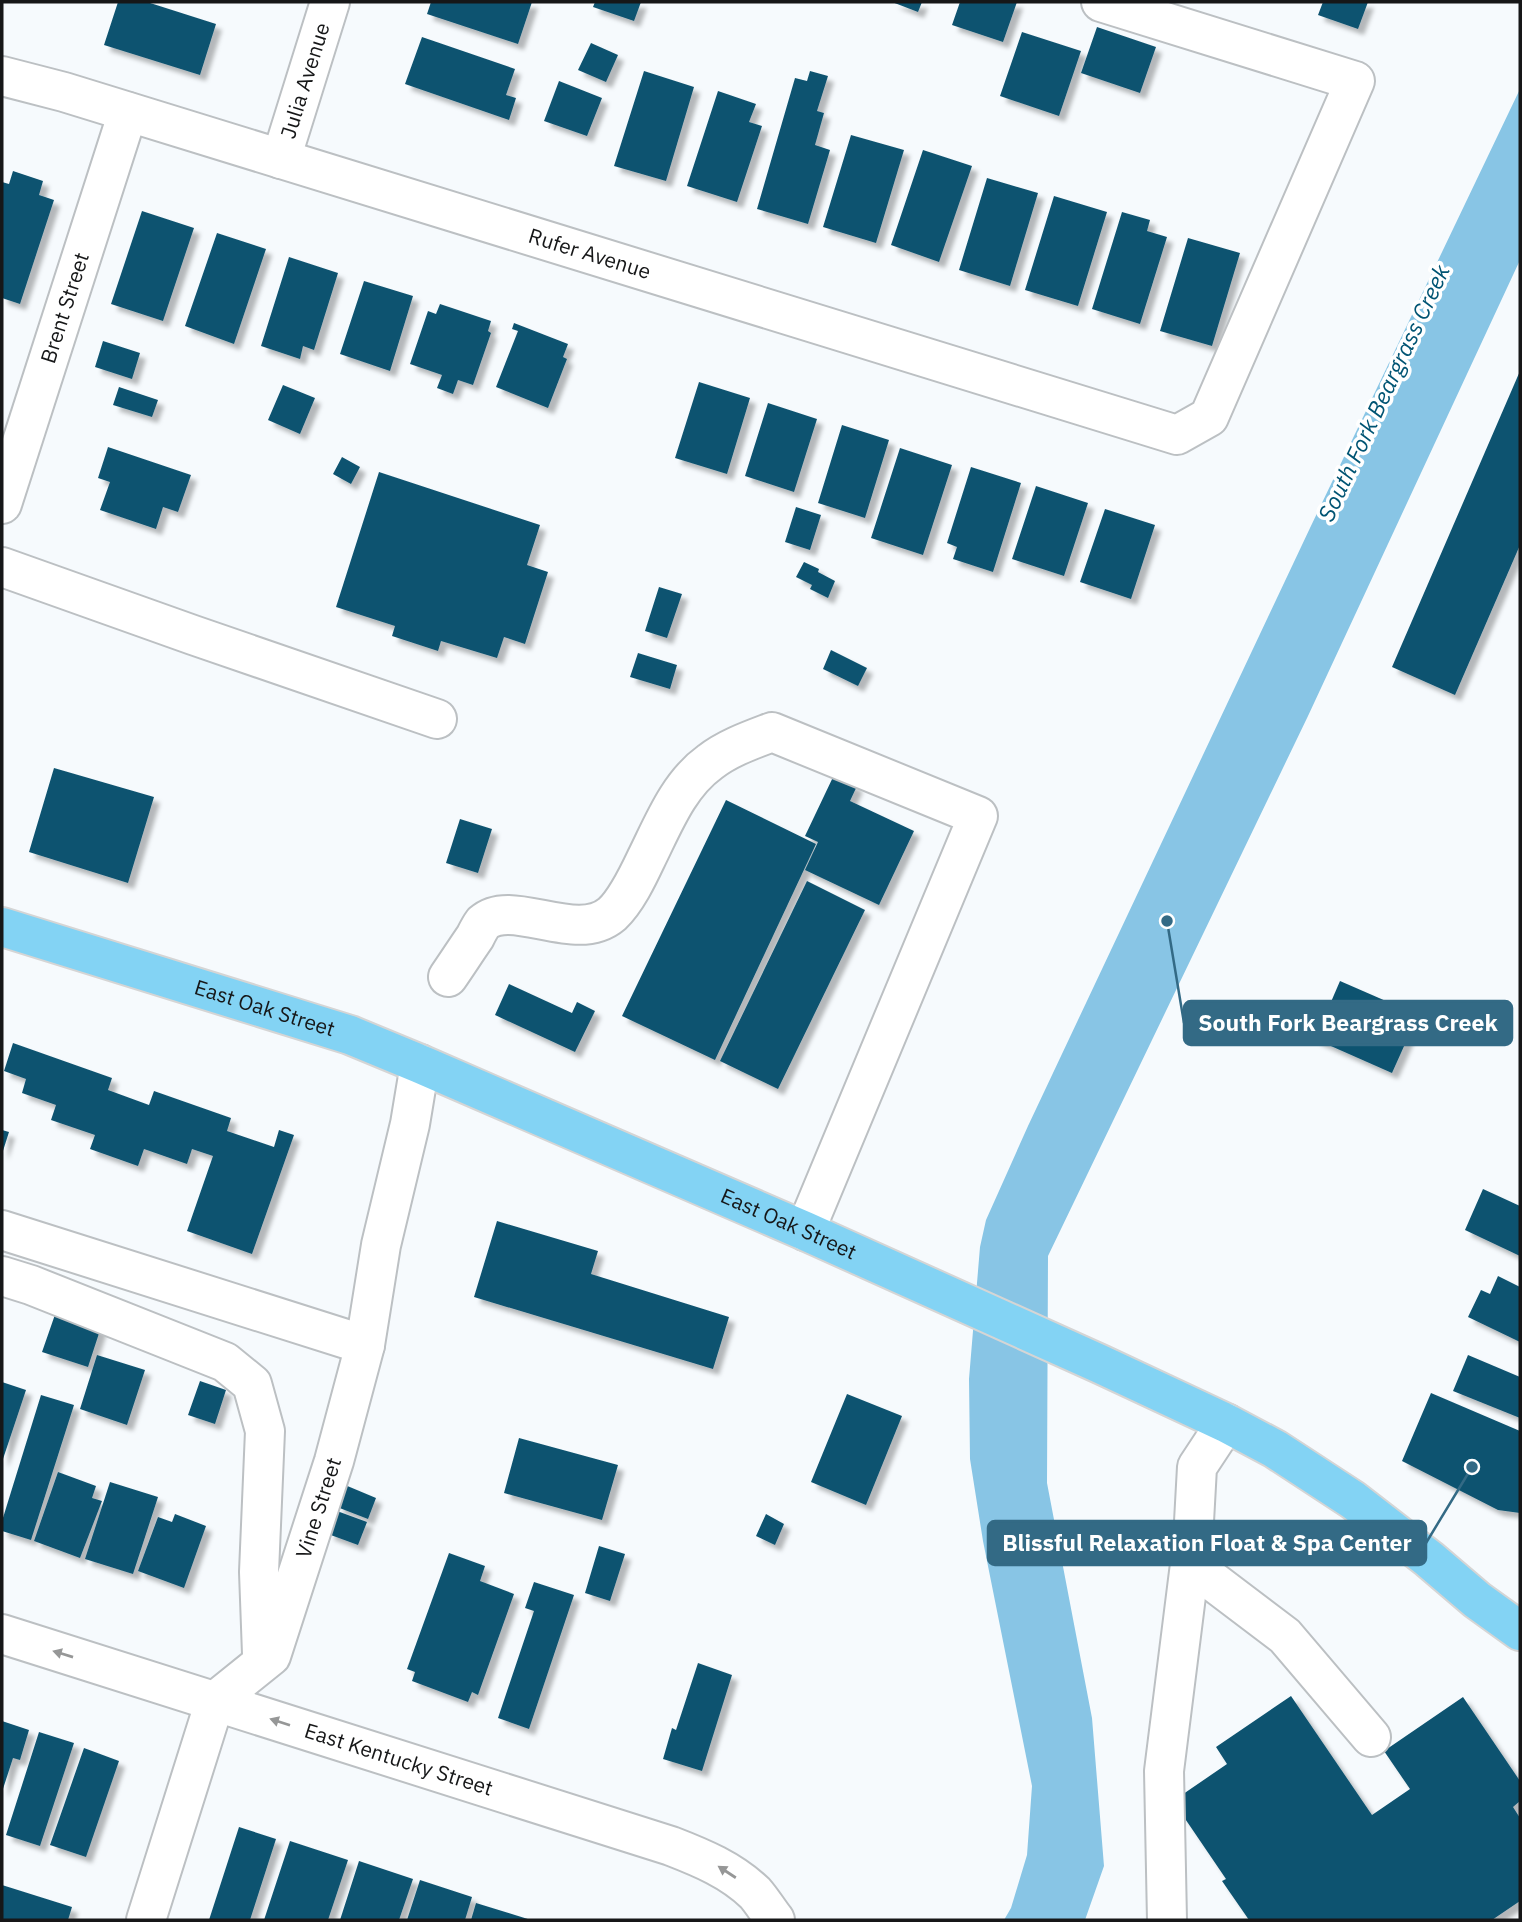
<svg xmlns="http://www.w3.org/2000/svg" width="1522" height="1922" font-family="'IBM Plex Sans',sans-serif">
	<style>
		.water { fill: #88c5e5 }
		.building { fill: #11536f; filter: url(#shadow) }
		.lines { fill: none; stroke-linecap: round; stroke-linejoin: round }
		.minor-casing { stroke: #bcc0c3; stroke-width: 42 }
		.major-casing { stroke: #d5d5d5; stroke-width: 42 }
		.minor { stroke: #fff; stroke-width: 38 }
		.major { stroke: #83d3f4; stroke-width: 38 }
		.oneway { fill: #969797 }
		.labels { text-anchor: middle; stroke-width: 7; stroke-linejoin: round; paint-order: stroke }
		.street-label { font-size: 21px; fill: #161718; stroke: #fff }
		.water-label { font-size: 23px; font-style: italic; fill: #005473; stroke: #fff }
		.leader { fill: none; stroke: #336a85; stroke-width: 2.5 }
		.callout-dot { fill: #336a85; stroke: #fff; stroke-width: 2.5 }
		.callout { fill: #336a85; stroke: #336a85; stroke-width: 2.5 }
		.callout-label { font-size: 23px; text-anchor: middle; font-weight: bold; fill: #fff }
	</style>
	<defs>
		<filter id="shadow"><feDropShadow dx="6" dy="6" stdDeviation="2" flood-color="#0004"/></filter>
	</defs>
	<rect width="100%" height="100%" fill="#f6fafd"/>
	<path class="water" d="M1520,89V260L1308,716L1048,1256L1047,1483L1092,1718L1104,1866L1085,1920H1004L1011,1908L1027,1855L1032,1786L983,1541L970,1459L969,1379L980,1247L986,1220L1028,1126L1310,528Z"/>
	<path class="building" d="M118,2H147L216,24L200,75L104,45Z
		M431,2H532L518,44L427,14Z
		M595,2H641L634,21L593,7Z
		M892,2H922L918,12Z
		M960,2H1017L1003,42L952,25Z
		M1323,2H1368L1358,29L1318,15Z
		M1097,27L1156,47L1140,93L1081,73Z
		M1022,32L1081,51L1059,116L1000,96Z
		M422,37L515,69L506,95L516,98L509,120L405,84Z
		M591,43L618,55L606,82L578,70Z
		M644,71L694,87L666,181L614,166Z
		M810,71L828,76L817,111L824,113L815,145L830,150L808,224L757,209L795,78L807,81Z
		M559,81L602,98L587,136L544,121Z
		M718,91L756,104L749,122L762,126L737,202L687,186Z
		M851,135L904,150L876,243L823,227Z
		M923,150L972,166L939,262L891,245Z
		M13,171L43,181L39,195L54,200L20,304L2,298V182L9,184Z
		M987,178L1038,193L1010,286L959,270Z
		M1054,196L1107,212L1078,306L1025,290Z
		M142,211L194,228L163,321L111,304Z
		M1122,212L1150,220L1147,231L1167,237L1140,324L1092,309Z
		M217,233L266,249L234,344L185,326Z
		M1188,238L1240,253L1212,346L1160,331Z
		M289,257L338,273L314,350L303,346L300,359L261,346Z
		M364,281L413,296L390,371L340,354Z
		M440,304L491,321L488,331L491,333L473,385L458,380L453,394L437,388L442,375L410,364L428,311L436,314Z
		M514,323L568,344L563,357L567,359L548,408L496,387L518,331L512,329Z
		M103,341L140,353L132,379L95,367Z
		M1520,371V545L1455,695L1392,667Z
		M699,382L750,398L727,474L675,458Z
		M283,385L315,398L300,434L268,420Z
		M119,387L158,400L152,417L113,405Z
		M768,403L817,419L794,492L745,476Z
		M842,425L889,440L865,518L818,503Z
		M108,447L191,475L178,512L163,507L156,529L100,510L110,482L98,478Z
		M900,448L952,465L923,555L871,538Z
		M342,457L360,467L351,484L333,474Z
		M971,467L1021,483L993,572L953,559L957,547L947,543Z
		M379,472L540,525L527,565L548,572L525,644L504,637L497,658L441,641L438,651L392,636L395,626L336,607Z
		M1036,486L1088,503L1064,576L1012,559Z
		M796,507L821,515L810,550L785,542Z
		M1105,509L1155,525L1131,599L1080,582Z
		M804,562L819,569L818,572L835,581L828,598L810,589L812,585L796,577Z
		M659,587L682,594L667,638L645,631Z
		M831,650L867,668L858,686L823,669Z
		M638,653L677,665L670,689L630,677Z
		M54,768L154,797L128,883L29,852Z
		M834,775L857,786L850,801L914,831L879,905L805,870L818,842L805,836Z
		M726,800L816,844L715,1060L622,1016Z
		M460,819L492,829L478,873L446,863Z
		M807,881L865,910L778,1089L720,1061Z
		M1340,981L1418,1015L1392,1073L1315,1039Z
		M509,984L572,1013L577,1002L595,1011L575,1052L495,1015Z
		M13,1043L112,1078L108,1090L149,1105L154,1091L231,1118L227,1131L274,1147L279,1130L294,1135L252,1254L187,1231L213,1156L192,1149L187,1164L144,1149L138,1166L90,1149L95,1135L51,1120L56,1105L22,1093L26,1079L4,1071Z
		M2,1130L9,1132L2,1154Z
		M1483,1189L1520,1206V1256L1465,1230Z
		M497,1221L598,1251L591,1274L729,1317L713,1369L474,1297Z
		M1498,1276L1520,1287V1342L1468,1317L1481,1290L1490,1294Z
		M58,1306L103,1321L88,1367L42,1352Z
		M97,1355L145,1370L127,1425L80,1409Z
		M1468,1355L1520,1377V1418L1453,1391Z
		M200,1381L226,1390L215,1424L188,1415Z
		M2,1382L26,1390L2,1462Z
		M1431,1393L1520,1431V1513L1498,1510L1402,1461Z
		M847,1394L902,1416L866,1505L811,1482Z
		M41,1395L74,1405L31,1540L2,1531V1521Z
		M519,1438L618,1465L602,1520L504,1493Z
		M58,1472L96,1486L92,1498L102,1501L80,1558L34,1541Z
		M110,1482L158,1497L133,1574L85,1559Z
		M345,1485L376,1498L368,1519L337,1507Z
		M337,1511L367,1522L358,1545L328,1534Z
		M175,1514L206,1526L184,1588L138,1571L158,1517L172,1522Z
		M766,1514L784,1524L775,1545L756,1536Z
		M599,1546L625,1554L610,1601L585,1593Z
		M449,1553L485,1566L480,1581L514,1594L478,1695L472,1692L468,1702L412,1681L415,1672L407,1669Z
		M534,1582L574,1595L529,1729L498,1718L534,1611L525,1608Z
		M698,1663L732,1675L702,1771L663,1759L672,1728L676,1730Z
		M1291,1696L1372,1815L1410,1789L1384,1751L1463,1697L1520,1781V1801L1513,1807L1520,1818V1901L1492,1920H1249L1222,1881L1226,1879L1173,1801L1227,1764L1216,1747Z
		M2,1721L29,1730L20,1760L13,1758L2,1792Z
		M39,1732L74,1743L40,1846L6,1835Z
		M84,1748L119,1761L86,1857L50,1845Z
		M239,1827L276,1839L250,1920H209Z
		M290,1841L348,1860L328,1920H264Z
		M359,1861L413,1879L399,1920H340Z
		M420,1880L472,1897L465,1920H407Z
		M2,1885L72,1907L68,1920H2Z
		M476,1903L531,1920H471Z"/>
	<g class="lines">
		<defs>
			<g id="minor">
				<path id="s1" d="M2,76L64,92L1177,435L1209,417L1355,81L1101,2"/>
				<path id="s2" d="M281,159L330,2"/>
				<path id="s3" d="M2,504L128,112"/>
				<path d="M2,567L193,635L437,719"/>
				<path d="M448,977C457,964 466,950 475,937C477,933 480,927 483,923C512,897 576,945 612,914C626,901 638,876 646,859C663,825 678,785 710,762C728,748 751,740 772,732L978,816L805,1231"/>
				<path d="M2,1230L365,1345"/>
				<path d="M2,1276L31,1285L225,1362L252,1384L265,1431L259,1572L262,1654"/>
				<path d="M1190,1564L1285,1636L1371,1737"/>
				<path id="s4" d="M2,1634L671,1846C702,1858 731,1870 755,1893C762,1901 768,1911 775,1920"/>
				<path id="s5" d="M146,1920L215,1701L271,1656L334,1461L365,1345L381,1245L410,1124L420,1064"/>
				<path d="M1167,1920L1164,1771L1193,1540L1197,1467L1226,1423"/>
			</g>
			<g id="major">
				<path id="s6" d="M2,927L350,1035L420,1064L805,1231L1100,1364L1226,1423L1275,1449L1353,1500L1429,1559L1477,1600L1520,1631"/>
			</g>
		</defs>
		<use href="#minor" class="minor-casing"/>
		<use href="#major" class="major-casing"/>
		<use href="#minor" class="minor"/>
		<use href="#major" class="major"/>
	</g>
	<defs><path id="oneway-solid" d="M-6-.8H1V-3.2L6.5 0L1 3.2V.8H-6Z" transform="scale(1.75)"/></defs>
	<g class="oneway">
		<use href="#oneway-solid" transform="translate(63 1654) rotate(-163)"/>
		<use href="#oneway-solid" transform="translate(280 1722) rotate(-162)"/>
		<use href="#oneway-solid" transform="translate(727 1872) rotate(-147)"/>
	</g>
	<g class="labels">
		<g class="street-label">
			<text dy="7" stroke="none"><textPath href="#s2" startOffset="82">Julia Avenue</textPath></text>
			<text dy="7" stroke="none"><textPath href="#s1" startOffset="614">Rufer Avenue</textPath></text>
			<text dy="7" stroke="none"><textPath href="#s3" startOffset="206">Brent Street</textPath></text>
			<text dy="7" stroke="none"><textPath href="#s6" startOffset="275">East Oak Street</textPath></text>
			<text dy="7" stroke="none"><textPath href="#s6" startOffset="842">East Oak Street</textPath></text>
			<text dy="7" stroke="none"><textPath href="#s5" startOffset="457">Vine Street</textPath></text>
			<text dy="7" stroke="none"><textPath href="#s4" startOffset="416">East Kentucky Street</textPath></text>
		</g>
		<g class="water-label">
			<text transform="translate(1384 393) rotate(-65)" y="8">South Fork Beargrass Creek</text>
		</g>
	</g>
	<path class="leader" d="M1167 921L1184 1023M1472 1467L1426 1543"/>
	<g class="callout-dot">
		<circle cx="1167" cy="921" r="7"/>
		<circle cx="1472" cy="1467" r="7"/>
	</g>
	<g class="callout">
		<rect x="1184" y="1001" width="328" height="44" rx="7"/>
		<rect x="988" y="1521" width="438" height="44" rx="7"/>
	</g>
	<g class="callout-label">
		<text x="1348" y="1031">South Fork Beargrass Creek</text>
		<text x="1207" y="1551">Blissful Relaxation Float &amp; Spa Center</text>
	</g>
	<rect width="1522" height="1922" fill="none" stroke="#161718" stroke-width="7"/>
</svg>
